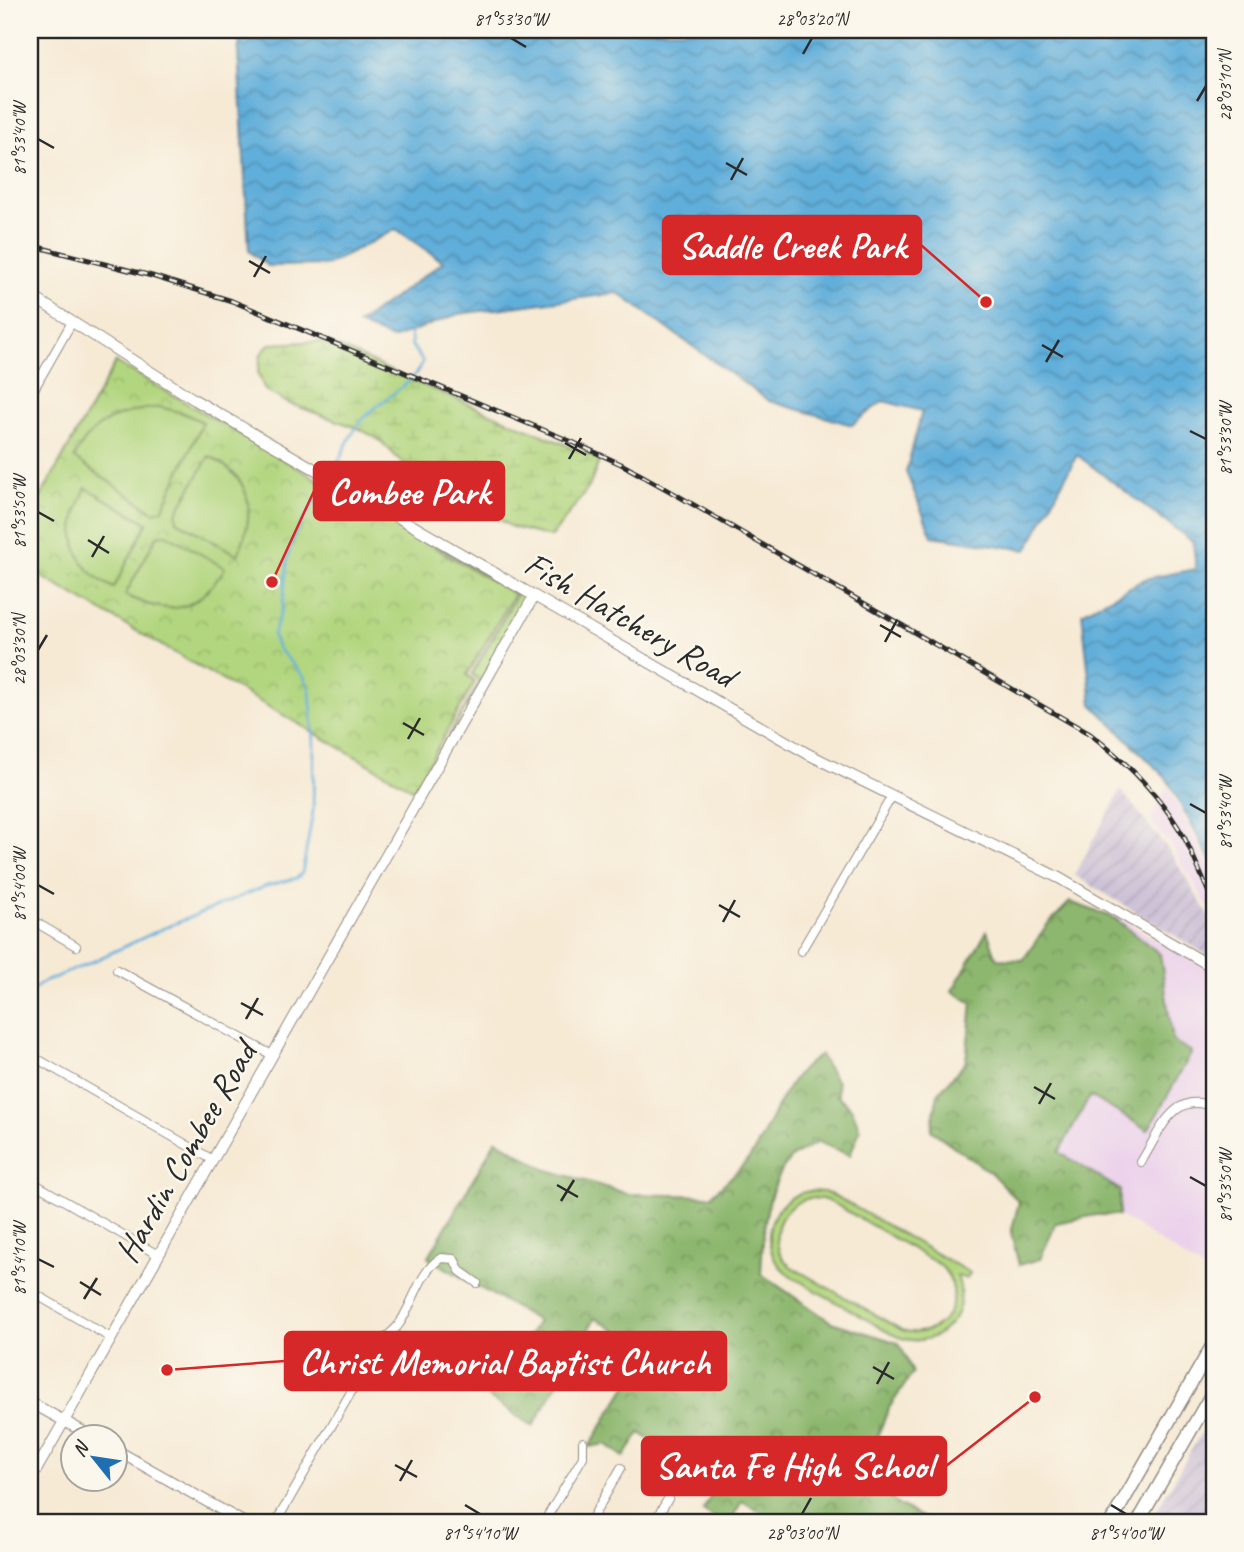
<svg xmlns="http://www.w3.org/2000/svg" width="1244" height="1552" font-family="Caveat,sans-serif">
	<style>
		.built { fill: #ebd1eb }
		.industrial { fill: url(#industrial-furrows) }
		.forest { fill: url(#forest-crowns); stroke: #5c714c; stroke-width: 2 }
		.wetland { fill: url(#wetland-marsh); stroke: #6e8055; stroke-width: 2 }
		.park { fill: url(#park-crowns); stroke: #6e8055; stroke-width: 2 }
		.pitch { fill: #b2d67f; stroke: #6e8055; stroke-width: 2; fill-rule: evenodd }
		.water { fill: url(#water-waves); stroke: #466c82; stroke-width: 2 }
		.lines { fill: none; stroke-linecap: round; stroke-linejoin: round }
		.stream { stroke: #60aeda; stroke-width: 2.5 }
		.minor-casing { stroke: #908a80; stroke-width: 10 }
		.tertiary-casing { stroke: #908a80; stroke-width: 12 }
		.primary-casing { stroke: #908a80; stroke-width: 15 }
		.minor { stroke: #fff; stroke-width: 8 }
		.tertiary { stroke: #fff; stroke-width: 10 }
		.primary { stroke: #fff; stroke-width: 12 }
		.rail-casing { stroke: #2b2b2b; stroke-width: 5 }
		.rail { stroke: #fbf7ec; stroke-width: 2.5; stroke-dasharray: 8; stroke-linecap: butt }
		.ticks { fill: none; stroke: #2b2b2b; stroke-width: 2.5 }
		.labels { text-anchor: middle; stroke-width: 5; stroke-linejoin: round; paint-order: stroke }
		.street-label { font-size: 35px; fill: #2b2b2b; stroke: #fbf7ec }
		.leader { fill: none; stroke: #d62828; stroke-width: 2.5 }
		.callout-dot { fill: #d62828; stroke: #fbf7ec; stroke-width: 2.5 }
		.callout { fill: #d62828; stroke: #d62828; stroke-width: 2.5 }
		.callout-label { font-size: 37px; text-anchor: middle; font-weight: bold; fill: #fff }
		.neatline { fill: none; stroke: #2b2b2b; stroke-width: 2.5 }
		.ticks-label { font-size: 18px; text-anchor: middle; fill: #2b2b2b }
	</style>
	<defs>
		<pattern id="industrial-furrows" width="10" height="10" patternUnits="userSpaceOnUse" patternTransform="scale(1.75)"><rect width="10" height="10" fill="#cbbfd5"/><path d="M-1 1l2-2M0 10L10 0M9 11l2-2" fill="none" stroke="#aea4b7"/></pattern>
		<pattern id="forest-crowns" width="20" height="18" patternUnits="userSpaceOnUse" patternTransform="scale(1.75)"><rect width="20" height="18" fill="#8db76e"/><path d="M2 6a3 3 0 1 1 6 0M12 15a3 3 0 1 1 6 0" fill="none" stroke="#73955b"/></pattern>
		<pattern id="wetland-marsh" width="20" height="14" patternUnits="userSpaceOnUse" patternTransform="scale(1.75)"><rect width="20" height="14" fill="#b2d67f"/><path d="M1 5h8M5 5V1M11 12h8M15 12V8" fill="none" stroke="#99b86e"/></pattern>
		<pattern id="park-crowns" width="20" height="18" patternUnits="userSpaceOnUse" patternTransform="scale(1.75)"><rect width="20" height="18" fill="#b2d67f"/><path d="M2 6a3 3 0 1 1 6 0M12 15a3 3 0 1 1 6 0" fill="none" stroke="#99b86e"/></pattern>
		<pattern id="water-waves" width="16" height="10" patternUnits="userSpaceOnUse" patternTransform="scale(1.75)"><rect width="16" height="10" fill="#60aeda"/><path d="M0 5q4-4 8 0t8 0" fill="none" stroke="#4f8eb1"/></pattern>
	</defs>
	<rect width="100%" height="100%" fill="#fbf7ec"/>
	<filter id="ink" filterUnits="userSpaceOnUse"><feTurbulence type="fractalNoise" baseFrequency=".0143" numOctaves="2"/><feDisplacementMap in="SourceGraphic" scale="14" xChannelSelector="R" yChannelSelector="G"/><feConvolveMatrix kernelMatrix="1 2 1 2 8 2 1 2 1" color-interpolation-filters="sRGB"/></filter>
	<filter id="wash" filterUnits="userSpaceOnUse"><feTurbulence type="fractalNoise" baseFrequency=".00686" numOctaves="4" result="noise"/><feDisplacementMap in="SourceGraphic" scale="28" xChannelSelector="R" yChannelSelector="G"/><feGaussianBlur stdDeviation="1.57" result="paint"/><feColorMatrix in="noise" values="0 0 0 0 0 0 0 0 0 0 0 0 0 0 0 0 0 1.4 0 .05"/><feComposite in="paint" operator="in"/></filter>
	<g filter="url(#wash)">
		<rect width="100%" height="100%" fill="#f6ead5"/>
		<path class="built" d="M1167,786L1214,875V917L1173,849L1150,821Z
			M1114,915L1214,973V1277L1119,1215L1120,1190L1059,1152L1091,1096L1191,1051L1173,1041L1160,954L1114,918Z"/>
		<path class="industrial" d="M1121,790L1169,850L1214,924V959L1074,875Z
			M1214,1410V1522H1150Z"/>
		<path class="forest" d="M1070,902L1114,918L1160,954L1173,1041L1192,1052L1148,1130L1090,1096L1059,1152L1120,1190L1119,1215H1096L1056,1223L1040,1259L1019,1265L1011,1233L1019,1202L991,1173L931,1130L938,1094L966,1061L972,1003L952,991L987,931L997,959L1023,960L1047,925Z
			M820,1055L837,1082L838,1096L852,1109L860,1130L850,1155L818,1142C810,1147 797,1152 790,1159C764,1191 763,1234 761,1274L831,1322L899,1343L913,1373L889,1408L865,1466L898,1505L931,1522H775V1520L742,1501L730,1522H721L703,1510L717,1485L686,1468L673,1491L652,1477L666,1451L640,1433L624,1457L606,1444L589,1447L648,1351L595,1318L533,1426L489,1398L538,1321L428,1258L496,1140L545,1169L628,1194L711,1196C725,1182 746,1166 756,1148C777,1112 783,1080 820,1055Z"/>
		<path class="wetland" d="M326,341L397,374L600,459L589,487L551,537L512,527L437,484L414,475L381,441L360,429L288,403L265,390L258,373L261,354L269,344Z"/>
		<path class="park" d="M116,362L514,594L467,675L475,681L414,790L30,570V516Z
			M359,500L528,597L420,788L479,683L478,679L472,674L517,594Z"/>
		<path class="pitch" d="M160,407L183,413L203,422L162,510L154,512L74,458C93,420 119,412 160,407Z
			M209,456C254,479 256,511 238,555L177,521L176,514Z
			M86,488L147,523L114,588C70,567 65,529 86,488Z
			M166,534L225,568C197,612 172,618 125,595L157,536Z
			M809,1191L824,1192L837,1197L970,1273L966,1279L957,1275C963,1293 962,1311 949,1325C938,1338 921,1343 905,1339C891,1336 878,1326 866,1319C841,1305 816,1291 791,1276C754,1251 766,1199 809,1191ZM810,1198L822,1199L833,1203L940,1265C971,1295 944,1343 902,1330L790,1266C765,1243 777,1205 810,1198Z"/>
		<path class="water" d="M242,30H1214V867L1167,779L1092,704L1082,613L1145,579L1196,569L1193,542L1077,455L1027,550L932,536L906,472L922,411L883,401L852,425L769,401L618,293L458,314L392,339L358,324L443,262L396,229L327,265L268,266L249,251L238,51Z"/>
		<g class="lines">
			<path class="stream" d="M332,475C343,455 348,435 364,418C383,397 410,388 423,362L412,346L410,332
				M30,992L42,983L85,965L162,929L266,886L297,878L302,873L313,812L314,742L310,691L304,677L277,647L273,635L282,609L288,556L295,534L328,480"/>
		</g>
	</g>
	<g filter="url(#ink)">
		<g class="lines">
			<defs>
				<path id="minor" d="M30,396L72,322
					M30,919L76,946
					M801,951L892,796
					M117,970L272,1055
					M41,1061L213,1160
					M1141,1162C1159,1134 1174,1087 1214,1108
					M30,1181L158,1255
					M30,1291L111,1338
					M276,1522L377,1347C383,1339 390,1334 397,1327C413,1307 418,1272 441,1258L454,1259L460,1271L477,1283
					M544,1522L583,1457V1442
					M590,1522L621,1468
					M654,1522L668,1499"/>
				<path id="tertiary" d="M30,295L195,400L808,754L1059,878L1214,968
					M30,1402L91,1436
					M116,1450L243,1522
					M30,1481L534,596"/>
				<path id="primary" d="M1111,1522L1214,1343
					M1138,1522L1214,1390"/>
			</defs>
			<use href="#minor" class="minor-casing"/>
			<use href="#tertiary" class="tertiary-casing"/>
			<use href="#primary" class="primary-casing"/>
			<use href="#minor" class="minor"/>
			<use href="#tertiary" class="tertiary"/>
			<use href="#primary" class="primary"/>
			<defs>
				<path id="rail" d="M30,245L152,276L232,301L570,441L621,464L668,490L1090,734C1128,763 1162,797 1185,839C1196,861 1204,883 1214,904"/>
			</defs>
			<use href="#rail" class="rail-casing"/>
			<use href="#rail" class="rail"/>
		</g>
	</g>
	<path class="ticks" d="M511,38L526,47M803,54L812,38M1197,101L1206,86M38,139L54,148M726,163L747,175M731,180L743,158M249,261L270,273M254,277L266,256M1042,345L1063,357M1046,362L1059,340M1190,431L1206,439M565,443L586,455M569,459L581,438M38,512L54,521M88,540L109,553M92,557L104,536M880,625L901,637M885,642L897,620M38,650L47,635M403,723L424,735M408,739L420,718M1190,804L1206,813M38,885L54,894M719,905L740,917M723,922L735,900M241,1003L263,1015M246,1019L258,998M1034,1087L1055,1099M1039,1104L1051,1083M1190,1177L1206,1186M557,1185L578,1197M561,1201L574,1180M38,1259L54,1267M80,1282L101,1295M84,1299L97,1278M873,1367L894,1379M877,1384L889,1362M395,1465L417,1477M400,1481L412,1460M465,1505L480,1514M1111,1505L1126,1514M802,1514L811,1498"/>
	<g class="labels">
		<g class="street-label">
			<text transform="translate(630 619) rotate(30)" y="12">Fish Hatchery Road</text>
			<text transform="translate(185 1152) rotate(-60)" y="12">Hardin Combee Road</text>
		</g>
	</g>
	<path class="leader" d="M986 302L921 245M272 582L314 491M167 1370L285 1361M1035 1397L946 1466"/>
	<g class="callout-dot">
		<circle cx="986" cy="302" r="7"/>
		<circle cx="272" cy="582" r="7"/>
		<circle cx="167" cy="1370" r="7"/>
		<circle cx="1035" cy="1397" r="7"/>
	</g>
	<g class="callout">
		<rect x="663" y="216" width="258" height="58" rx="7"/>
		<rect x="314" y="462" width="190" height="58" rx="7"/>
		<rect x="285" y="1332" width="441" height="58" rx="7"/>
		<rect x="642" y="1437" width="304" height="58" rx="7"/>
	</g>
	<g class="callout-label">
		<text x="792" y="258">Saddle Creek Park</text>
		<text x="409" y="504">Combee Park</text>
		<text x="505" y="1374">Christ Memorial Baptist Church</text>
		<text x="794" y="1478">Santa Fe High School</text>
	</g>
	<rect width="1244" height="1552" fill="none" stroke="#fbf7ec" stroke-width="77"/>
	<g transform="translate(94 1458) rotate(300)"><circle r="33" fill="#fbf7ec" stroke="#a8a59f" stroke-width="2"/>
	<path d="M0-5L12 26L0 18L-12 26Z" fill="#1f6fb2"/>
	<text y="-10" font-size="19" font-weight="bold" text-anchor="middle" fill="#2b2b2b">N</text>
	</g>
	<rect x="38" y="38" width="1168" height="1476" class="neatline"/>
	<g class="ticks-label">
		<text x="511" y="25">81°53'30"W</text>
		<text x="812" y="25">28°03'20"N</text>
		<text transform="translate(1225 86) rotate(-90)" y="6">28°03'10"N</text>
		<text transform="translate(19 139) rotate(-90)" y="6">81°53'40"W</text>
		<text transform="translate(1225 439) rotate(-90)" y="6">81°53'30"W</text>
		<text transform="translate(19 512) rotate(-90)" y="6">81°53'50"W</text>
		<text transform="translate(19 650) rotate(-90)" y="6">28°03'30"N</text>
		<text transform="translate(1225 813) rotate(-90)" y="6">81°53'40"W</text>
		<text transform="translate(19 885) rotate(-90)" y="6">81°54'00"W</text>
		<text transform="translate(1225 1186) rotate(-90)" y="6">81°53'50"W</text>
		<text transform="translate(19 1259) rotate(-90)" y="6">81°54'10"W</text>
		<text x="480" y="1539">81°54'10"W</text>
		<text x="802" y="1539">28°03'00"N</text>
		<text x="1126" y="1539">81°54'00"W</text>
	</g>
</svg>
